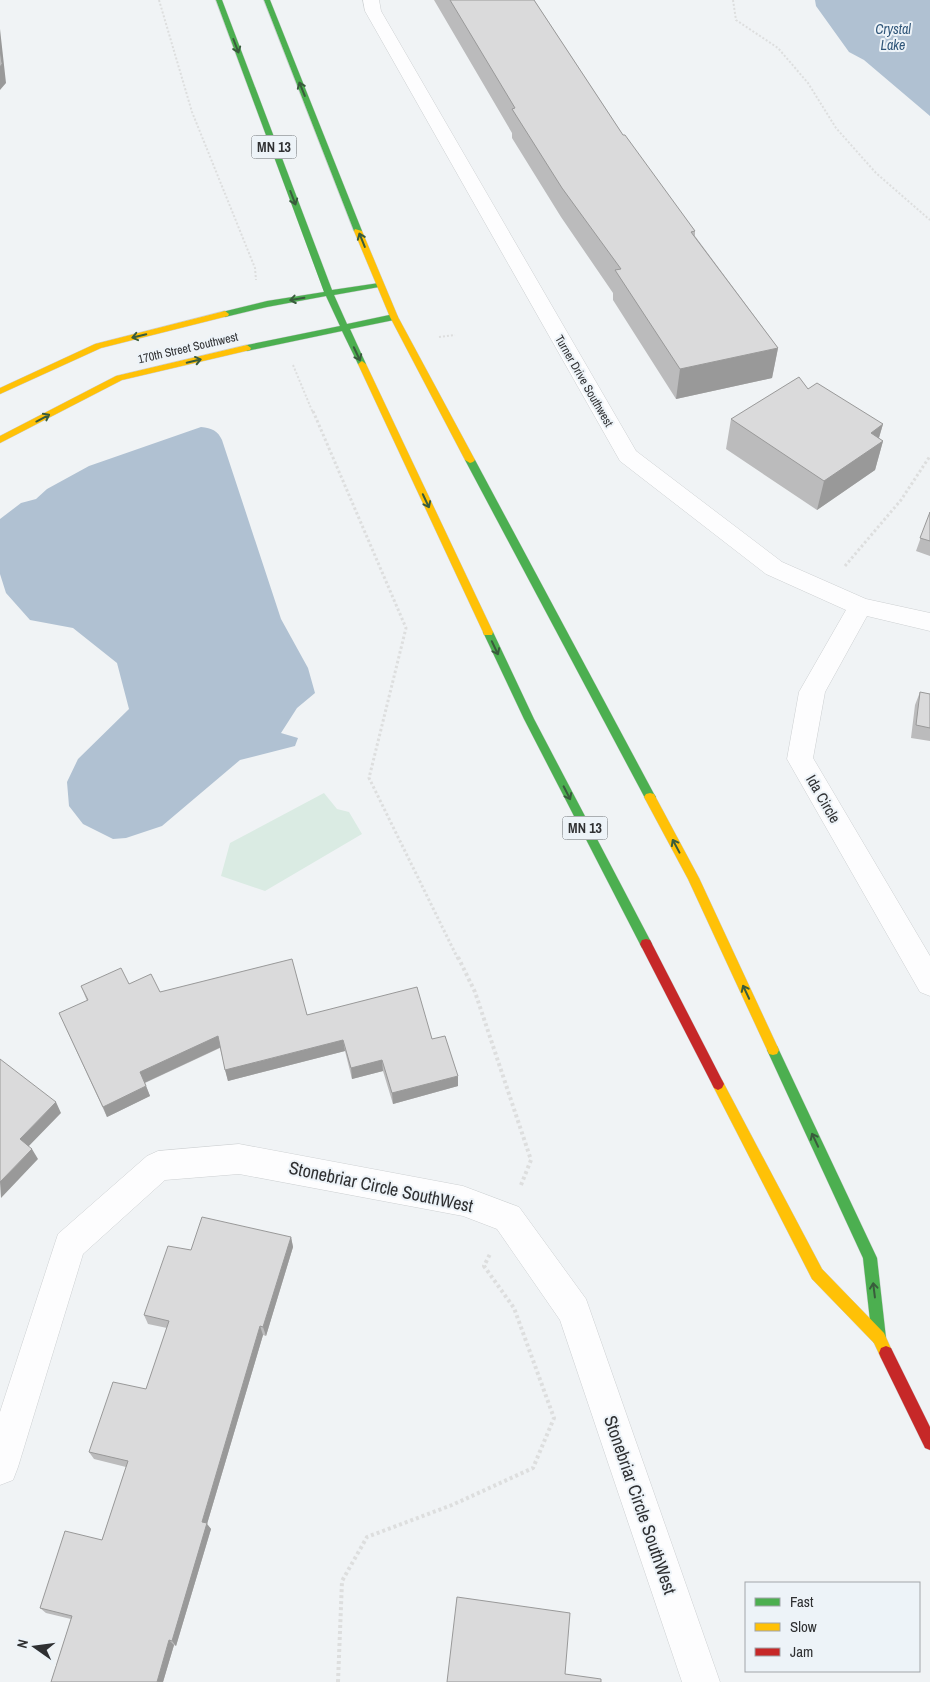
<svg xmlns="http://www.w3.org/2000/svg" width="930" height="1682" font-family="'Archivo Narrow',sans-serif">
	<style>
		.green { fill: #daebe3 }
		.water { fill: #b0c1d2 }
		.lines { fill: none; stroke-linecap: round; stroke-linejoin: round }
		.street-casing { stroke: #cdd0d2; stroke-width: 1 }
		.fast-casing { stroke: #cdd0d2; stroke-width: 1 }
		.slow-casing { stroke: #cdd0d2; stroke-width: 1 }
		.jam-casing { stroke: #cdd0d2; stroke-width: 1 }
		.path-far2 { stroke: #dddede; stroke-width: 2; stroke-dasharray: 2 2; stroke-linecap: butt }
		.path-far1 { stroke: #dddede; stroke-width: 3; stroke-dasharray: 2.5 2.5; stroke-linecap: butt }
		.path { stroke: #dddede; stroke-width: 4; stroke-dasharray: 3 3; stroke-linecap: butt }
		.street { fill: #fdfdfe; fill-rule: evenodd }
		.fast { fill: #4caf50; fill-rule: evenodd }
		.slow { fill: #ffc107; fill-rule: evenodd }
		.jam { fill: #c62828; fill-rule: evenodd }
		.wall { fill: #bbbbbc }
		.shaded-wall { fill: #999 }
		.building { fill: #dadadb; stroke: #999 }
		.oneway { stroke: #395c3c }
		.labels { text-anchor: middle; stroke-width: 4; stroke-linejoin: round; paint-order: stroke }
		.far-street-label { font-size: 12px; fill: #2f3032; stroke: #edf3f8 }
		.far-water-label { font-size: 14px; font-style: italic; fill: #305679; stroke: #edf3f8 }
		.shield { fill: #edf3f8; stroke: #686a6d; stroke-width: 1 }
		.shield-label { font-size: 14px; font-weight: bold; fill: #2f3032 }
		.street-label { font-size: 15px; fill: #2f3032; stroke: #edf3f8 }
		.near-street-label { font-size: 18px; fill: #2f3032; stroke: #edf3f8 }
	</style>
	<rect width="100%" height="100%" fill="#f0f3f5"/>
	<path class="green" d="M324,793L337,809L349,812L362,834L265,891L221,876L230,843Z"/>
	<path class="water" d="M815,0H930V116L864,60L849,52L816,6Z
		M201,427C212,428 218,431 222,440L281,619L308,668L315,693L297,708L281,733L298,738L295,746L240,760L162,826L126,838L113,839L83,824L69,806L67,782L78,759L129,709L117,663L73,628L30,620L6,593L0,574V519L21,503L36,499L47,489L89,466Z"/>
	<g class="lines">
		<defs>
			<path id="street" d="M363,0H379L381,11L636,451L782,562L866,599L930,613V631L867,616L825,692L813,758L930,956V996L920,992L787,759L799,692L846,610L766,574L620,461L365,11Z
				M239,1144L463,1186L519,1207L586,1299L720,1682H682L560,1320L497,1229L463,1216L239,1174L165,1180L83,1254L18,1467L13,1480L0,1485V1412L58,1234L147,1156L158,1151Z"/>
			<path id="fast" d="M216,0H222L332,290L379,283L383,285L379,287L334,295L347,324L394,314L398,317L394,320L350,329L366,364L365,366L362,367L358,364L342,331L247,351L243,348L247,345L340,326L326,296L267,307L225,317L221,314L222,312L267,301L324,292Z
				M264,0H270L362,231L361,233L354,231Z
				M470,457L475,460L654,794L656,797L654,800H646L465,460Z
				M488,628L493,632L534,719L650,940L652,944L650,948L646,949L642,948L524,719L483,632Z
				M773,1045L777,1046L877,1258L886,1338L884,1343L879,1345L874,1343L872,1338L863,1258L767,1050L769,1046Z"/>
			<path id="slow" d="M355,229L362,231L398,317L475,460L473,462L470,463L465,460L390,317L354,231Z
				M225,311L229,314L228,316L101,348L0,394V388L95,344Z
				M247,345L251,348L250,350L122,380L0,443V436L116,376Z
				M362,361L366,364L493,632L492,635H484L483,632L358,364Z
				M650,793L654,794L699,878L779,1050L777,1054L773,1055L769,1054L688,879L644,797L646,794Z
				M718,1078L722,1080L822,1269L884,1333L893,1353L891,1358L886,1360L881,1358L874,1343L812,1279L714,1088L712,1084L714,1080Z"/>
			<path id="jam" d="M646,939L650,940L722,1080L724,1084L722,1088L718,1090L714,1088L640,944L642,940Z
				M886,1346L891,1348L930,1427V1450L925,1448L881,1358L879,1353L881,1348Z"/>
		</defs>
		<use href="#street" class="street-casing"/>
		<use href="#fast" class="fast-casing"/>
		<use href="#slow" class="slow-casing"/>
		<use href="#jam" class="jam-casing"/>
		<path class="path-far2" d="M159,0L192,112L255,268L256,280
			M733,0L736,20L778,48L808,83L836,128L876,173L930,220
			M439,337L455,335
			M293,365L313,413"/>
		<path class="path-far1" d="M313,411L406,628L369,778L458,959
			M845,566L901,500L930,456"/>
		<path class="path" d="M458,957L475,992L531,1160L521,1185
			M338,1682L342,1581L367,1537L452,1505L533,1468L554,1418L514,1308L484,1266L490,1254"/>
		<use href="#street" class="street"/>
		<use href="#fast" class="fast"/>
		<use href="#slow" class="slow"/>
		<use href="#jam" class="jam"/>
	</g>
	<path class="wall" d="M434,0H534L623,135L695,231V236L778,348L772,378L676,399L613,300V293L561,217L512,138V133Z
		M808,389L883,424L879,438L883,441L875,470L817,510L726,449L731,419Z
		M930,512V556L916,551Z
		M920,692L930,694V741L911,738L915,705Z
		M129,984L160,992L307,1015L432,1039L458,1086L393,1104L383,1071L352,1079L345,1051L228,1081L220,1048L145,1083L150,1096L107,1117L64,1024L87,1001L81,986Z
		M291,1237L293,1247L266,1336L263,1335L207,1524L211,1529L176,1646L174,1645L163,1682H51L71,1619L46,1613L40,1608L102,1540L126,1467L94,1459L89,1452L146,1389L167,1328L148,1324L144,1315L191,1250Z"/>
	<path class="shaded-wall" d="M0,29L6,83L0,90Z
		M778,348L772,378L676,399L680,369Z
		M883,424L877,444L883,441L875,470L817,510L824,481L871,433Z
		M218,1036L221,1047L144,1083L140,1072Z
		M343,1040L345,1051L228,1081L225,1070Z
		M382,1060L383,1071L352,1079L351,1068Z
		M458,1076V1086L393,1104L392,1093Z
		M146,1086L150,1096L107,1117L103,1107Z
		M56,1102L61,1113L26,1149L20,1139Z
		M32,1149L38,1159L1,1198L0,1182Z
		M291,1237L293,1247L266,1336L263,1327Z
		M260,1326L263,1335L207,1524L211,1529L176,1646L172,1641L202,1522Z
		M169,1640L174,1645L163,1682H157Z"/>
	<path class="building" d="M450,0H534L623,135H625L695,231L691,232L778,348L680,369L615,270L621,269L562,188L512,109L515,108Z
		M0,49L2,64L0,67Z
		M799,377L808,389L817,383L883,424L871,433L883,441L824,481L731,419Z
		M930,512V541L920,538Z
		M920,692L930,694V728L916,725Z
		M292,959L307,1015L417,987L432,1039L445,1036L458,1076L392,1093L382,1060L351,1068L343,1040L225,1070L218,1036L140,1072L146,1086L103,1107L59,1013L88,1000L81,986L121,968L129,984L151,974L160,992Z
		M0,1059L56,1102L20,1139L32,1149L0,1182Z
		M202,1217L291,1237L263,1327L260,1326L202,1522L207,1523L172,1641L169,1640L157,1682H51L72,1616L40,1608L65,1531L102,1540L128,1461L89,1452L113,1382L146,1389L169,1321L144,1315L168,1246L191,1250Z
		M457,1597L570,1613L565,1674L601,1679V1682H447Z"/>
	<defs><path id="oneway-shaft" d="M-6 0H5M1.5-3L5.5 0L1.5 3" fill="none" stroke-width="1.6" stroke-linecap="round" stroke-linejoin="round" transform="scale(1.25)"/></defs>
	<g class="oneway">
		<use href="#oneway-shaft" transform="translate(236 46) rotate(69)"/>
		<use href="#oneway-shaft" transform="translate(302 89) rotate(-112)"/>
		<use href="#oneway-shaft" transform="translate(293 198) rotate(69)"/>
		<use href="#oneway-shaft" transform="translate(362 240) rotate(-112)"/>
		<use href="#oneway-shaft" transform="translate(297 299) rotate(171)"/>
		<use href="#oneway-shaft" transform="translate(139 336) rotate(166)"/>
		<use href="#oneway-shaft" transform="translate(357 354) rotate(65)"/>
		<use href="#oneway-shaft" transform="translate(194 361) rotate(-13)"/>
		<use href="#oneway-shaft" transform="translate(43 418) rotate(-28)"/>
		<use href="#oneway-shaft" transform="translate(426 501) rotate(65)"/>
		<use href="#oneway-shaft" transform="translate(495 648) rotate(65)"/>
		<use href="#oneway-shaft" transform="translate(567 793) rotate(63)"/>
		<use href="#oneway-shaft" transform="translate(676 846) rotate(-118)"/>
		<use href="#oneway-shaft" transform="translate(746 992) rotate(-115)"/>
		<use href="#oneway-shaft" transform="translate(815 1140) rotate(-115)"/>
		<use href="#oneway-shaft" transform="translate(874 1290) rotate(-97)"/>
	</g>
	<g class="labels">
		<g class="far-street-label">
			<text transform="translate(188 348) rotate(-13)" y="4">170th Street Southwest</text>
			<text transform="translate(584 381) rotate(60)" y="4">Turner Drive Southwest</text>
		</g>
		<g class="far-water-label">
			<text x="893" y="34">Crystal<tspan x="893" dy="16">Lake</tspan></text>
		</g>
		<g class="shield">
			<rect x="251.5" y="135.5" width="45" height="23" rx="4"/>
			<rect x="562.5" y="816.5" width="45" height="23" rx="4"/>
		</g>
		<g class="shield-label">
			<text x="274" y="152">MN 13</text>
			<text x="585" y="833">MN 13</text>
		</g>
		<g class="street-label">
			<text transform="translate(823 799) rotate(60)" y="5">Ida Circle</text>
		</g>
		<g class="near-street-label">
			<text transform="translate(381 1187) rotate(12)" y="6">Stonebriar Circle SouthWest</text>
			<text transform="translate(640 1505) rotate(71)" y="6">Stonebriar Circle SouthWest</text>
		</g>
	</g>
	<rect x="745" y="1582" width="175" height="90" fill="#edf3f8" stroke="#a1a5a9"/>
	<rect x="755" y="1598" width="25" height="8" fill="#4caf50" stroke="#a1a5a9"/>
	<text x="790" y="1607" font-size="15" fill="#2f3032">Fast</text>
	<rect x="755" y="1623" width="25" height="8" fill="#ffc107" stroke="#a1a5a9"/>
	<text x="790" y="1632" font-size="15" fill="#2f3032">Slow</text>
	<rect x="755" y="1648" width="25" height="8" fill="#c62828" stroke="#a1a5a9"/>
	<text x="790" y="1657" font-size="15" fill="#2f3032">Jam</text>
	<g transform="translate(35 1647) rotate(284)" stroke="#edf3f8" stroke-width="4" paint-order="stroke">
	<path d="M0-4L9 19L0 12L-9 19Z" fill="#2f3032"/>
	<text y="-8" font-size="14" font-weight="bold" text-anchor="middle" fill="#2f3032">N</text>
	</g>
</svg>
